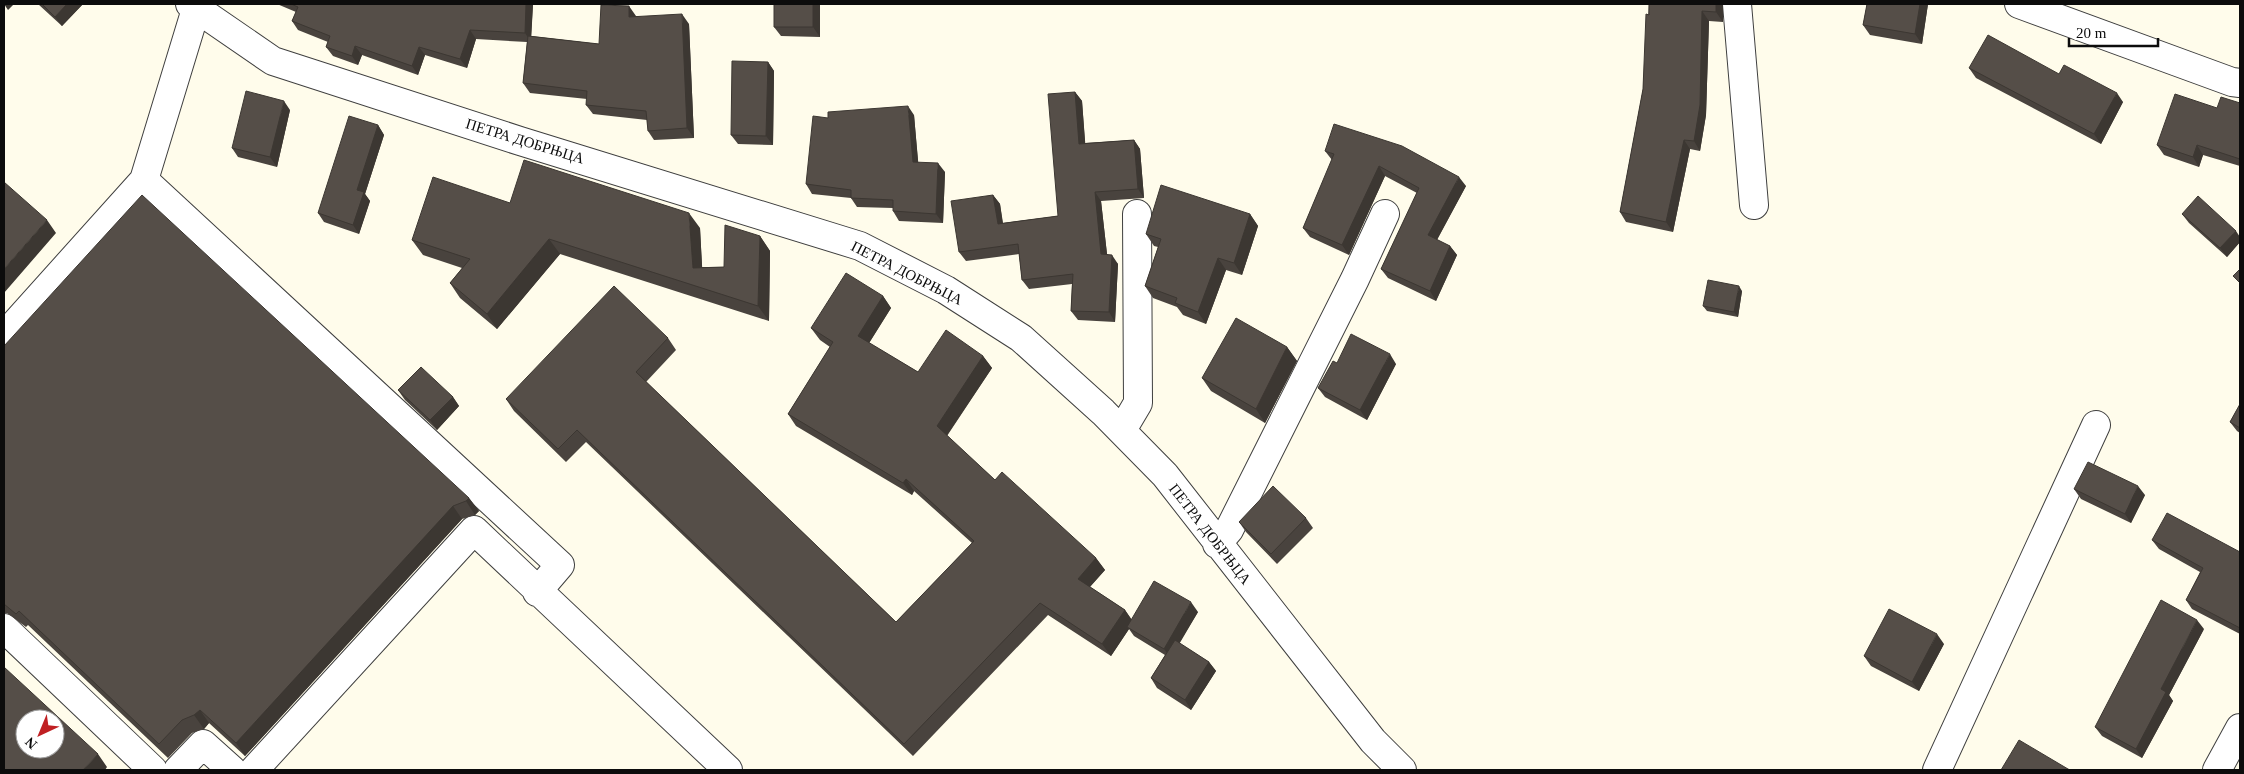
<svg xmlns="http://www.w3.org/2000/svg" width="2244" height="774" font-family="'Times New Roman',serif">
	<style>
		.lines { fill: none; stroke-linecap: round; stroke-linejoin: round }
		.minor-casing { stroke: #3f3f3f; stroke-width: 30 }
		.minor { stroke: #fff; stroke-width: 28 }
		.wall { fill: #49433e }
		.shaded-wall { fill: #3c3732 }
		.building { fill: #554e48; stroke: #3c3732; fill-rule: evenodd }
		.labels { text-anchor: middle; stroke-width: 5; stroke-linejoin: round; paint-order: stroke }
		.street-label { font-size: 15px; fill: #0c0c0c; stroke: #fff }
	</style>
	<rect width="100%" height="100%" fill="#fffceb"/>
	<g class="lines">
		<defs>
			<path id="minor" d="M190,4L273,61L520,141L860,246L946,290L1021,338L1103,412L1165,475L1373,741L1402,770
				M1737,4L1754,205
				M2019,4L2232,82L2240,83
				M144,180L196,9
				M4,336L144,180L560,565L537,592
				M1122,430L1138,403L1137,214
				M1217,544L1229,530L1355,279L1385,214
				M4,628L153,770
				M178,770L203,744L232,770
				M254,770L474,530L728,770
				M1937,770L2096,425
				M2217,770L2240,728"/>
		</defs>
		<use href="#minor" class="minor-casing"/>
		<use href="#minor" class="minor"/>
	</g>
	<path class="wall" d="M38,4H83L62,26Z
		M277,4H533L531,36L599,44L636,16L689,24L694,138L654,140L648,131L647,120L593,114L586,105L587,99L530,93L523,83L527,42L476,39L467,68L425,55L418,75L362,55L358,65L333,56L326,47L328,42L298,30L292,21L296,12Z
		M820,4V37L781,36L774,27Z
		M1649,4H1723V22L1709,21L1706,115L1700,151L1690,149L1673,232L1626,222L1620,212L1643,89Z
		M1867,4H1928L1922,44L1870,35L1863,25Z
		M768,62L774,71L773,145L738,144L731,135Z
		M1969,68L2059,74L2123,102L2101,144L1976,78Z
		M1075,92L1082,101L1085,143L1134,140L1140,149L1144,198L1101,201L1107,254L1118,264L1115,322L1078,320L1071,311L1072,284L1029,289L1022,280L1019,254L966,261L959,252L993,195L1000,204L1003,223L1058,216Z
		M2240,103V166L2203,155L2199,167L2164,155L2157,145L2217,108Z
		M290,110L277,167L238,157L232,148Z
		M914,115L918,162L945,172L943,223L899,221L893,211V208L857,207L851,198L812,194L806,184L828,118Z
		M378,125L384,135L365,194L370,201L359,234L324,222L318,213Z
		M1325,151L1466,186L1437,240L1450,246L1457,255L1436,301L1388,278L1381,269L1417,193L1385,176L1349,255L1310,237L1303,228L1332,160Z
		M510,203L700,228L702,267H724L760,236L770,251L769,321L560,254L497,329L460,298L450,283L462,268L423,255L412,240Z
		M1250,214L1258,226L1242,275L1226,270L1206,324L1183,315L1177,307L1153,298L1145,286L1158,247L1154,246L1146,234Z
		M2182,214L2240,237V242L2227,257L2189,223Z
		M1742,291L1738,317L1707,311L1703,306Z
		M883,296L891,308L869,343L918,372L983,356L992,368L947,436L995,480L1096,558L1105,570L1090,587L1125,610L1132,620L1198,612L1179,643L1209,662L1216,671L1191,710L1157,688L1151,678L1165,655L1134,636L1129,629L1111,656L1048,615L913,756L586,442L566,462L514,411L506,399L668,338L676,350L646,382L896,622L972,543L914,491L912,495L796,426L788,414L830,347L820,340L811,328Z
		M4,346L469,498L479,511L475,515L462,519L245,756L209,723L204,729L192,733L168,758L28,625L26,627L7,613H4Z
		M1287,347L1297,361L1265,423L1211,391L1202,378Z
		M1337,363L1396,364L1367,420L1325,397L1318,388Z
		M398,390L453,397L459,406L437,430L405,400Z
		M2240,404V433L2237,431L2230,422Z
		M2074,489L2145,495L2131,523L2081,499Z
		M1306,518L1313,528L1277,564L1246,532L1239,522Z
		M2152,540L2240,552V634L2192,609L2186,600L2200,572L2159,549Z
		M2204,629L2169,695L2173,701L2142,758L2102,736L2095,727Z
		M1944,644L1919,691L1871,666L1864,656Z"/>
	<path class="shaded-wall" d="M4,4H14L8,10Z
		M67,4H83L62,26L55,17Z
		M526,4H533L531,42L525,33Z
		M813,4H820V37L813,27Z
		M1716,4H1723V22L1716,12Z
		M1920,4H1928L1922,44L1915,34Z
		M629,6L636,16V26L629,17Z
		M1702,11L1709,21L1706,115L1700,151L1694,141Z
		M682,14L689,24L694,138L687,128Z
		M470,30L476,39L467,68L460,59Z
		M355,46L362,55L358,65L352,56Z
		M419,47L425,55L418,75L412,66Z
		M768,62L774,71L773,145L766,136Z
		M1075,92L1082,101L1086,153L1079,144Z
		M2117,93L2123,102L2101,144L2094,134Z
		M284,101L290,110L277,167L270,157Z
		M908,106L914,115L919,171L913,162Z
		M378,125L384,135L365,194L370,201L359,234L353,225L357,190Z
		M1134,140L1140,149L1144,198L1138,189Z
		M1684,140L1690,149L1673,232L1666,222Z
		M2197,145L2203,155L2199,167L2193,157Z
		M938,163L945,172L943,223L936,214Z
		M1379,166L1385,176L1349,255L1342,245Z
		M1459,177L1466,186L1434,245L1428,235Z
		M1095,192L1101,201L1108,263L1101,254Z
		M993,195L1000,204L1004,233L998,224Z
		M689,213L700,228L703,283L693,268Z
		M1250,214L1258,226L1242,275L1234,263Z
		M47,220L56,233L4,293V269Z
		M2236,231L2240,237V242L2227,257L2220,248Z
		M760,236L770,251L769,321L758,306Z
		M549,239L560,254L497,329L487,314Z
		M1450,246L1457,255L1436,301L1430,291Z
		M1112,255L1118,264L1115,322L1109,312Z
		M1218,258L1226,270L1206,324L1198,312Z
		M1739,286L1742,291L1738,317L1734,312Z
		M883,296L891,308L866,348L858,336Z
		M1287,347L1297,361L1265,423L1256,409Z
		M1390,354L1396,364L1367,420L1360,410Z
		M983,356L992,368L945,438L937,426Z
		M453,397L459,406L437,430L430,420Z
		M906,479L914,491L912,495L903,483Z
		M2138,486L2145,495L2131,523L2125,514Z
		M469,498L479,511L475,515L466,501Z
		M453,506L462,519L245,756L236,743Z
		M1096,558L1105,570L1086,591L1078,579Z
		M1191,602L1198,612L1171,658L1164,649Z
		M1125,610L1133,622L1127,627L1129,629L1111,656L1102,644Z
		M2197,620L2204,629L2169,695L2173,701L2142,758L2136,749L2161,689Z
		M1937,634L1944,644L1919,691L1912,682Z
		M1209,662L1216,671L1191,710L1185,700Z
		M200,710L209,723L204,729L194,715Z
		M98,754L107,767L105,770H83Z"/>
	<path class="building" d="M42,4H67L55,17Z
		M291,4H526L525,33L470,30L460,59L419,47L412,66L355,46L352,56L326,47L330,36L292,21L298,7Z
		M774,4H813V27H774Z
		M1649,4H1716V12L1702,11L1700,105L1694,141L1684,140L1666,222L1620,212L1643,89L1646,14L1649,15Z
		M1867,4H1920L1915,34L1863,25Z
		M601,5L629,6V17L682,14L687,128L648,131L646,111L586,105L587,91L523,83L528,36L599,44Z
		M1988,35L2059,74L2064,65L2117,93L2094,134L1969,68Z
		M732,61L768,62L766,136L731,135Z
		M246,91L284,101L270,157L232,148Z
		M1075,92L1079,144L1134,140L1138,189L1095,192L1101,254L1112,255L1109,312L1071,311L1073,274L1022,280L1018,244L959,252L951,201L993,195L998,224L1058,216L1048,94Z
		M2175,94L2217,108L2221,97L2240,103V159L2197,145L2193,157L2157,145Z
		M908,106L913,162L938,163L936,214L893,211V200L851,198V190L806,184L813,116L828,118V112Z
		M349,116L378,125L357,190L364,192L353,225L318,213Z
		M1334,124L1402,146L1459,177L1428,235L1450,246L1430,291L1381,269L1419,188L1379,166L1342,245L1303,228L1334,154L1325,151Z
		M524,160L689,213L693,268L724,267L725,225L760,236L758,306L549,239L487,314L450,283L470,259L412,240L433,177L510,203Z
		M4,182L47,220L4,269Z
		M1161,185L1250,214L1234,263L1218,258L1198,312L1175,303L1177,298L1145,286L1161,239L1146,234Z
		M142,195L469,498L466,501L453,506L236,743L200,710L194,715L182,720L159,744L19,611L16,614L4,604V346Z
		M2198,196L2236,231L2220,248L2182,214Z
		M2240,269V283L2233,276Z
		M846,273L883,296L858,336L918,372L946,330L983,356L937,426L995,480L1002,472L1096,558L1078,579L1125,610L1102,644L1040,603L904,744L577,430L558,449L506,399L614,286L668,338L636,372L896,622L974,541L906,479L903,483L788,414L833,342L811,328Z
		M1708,280L1739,286L1734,312L1703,306Z
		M1236,318L1287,347L1256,409L1202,378Z
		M1351,334L1390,354L1360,410L1318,388L1333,361L1337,363Z
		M421,367L453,397L430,420L398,390Z
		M2240,404V428L2230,422Z
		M2088,462L2138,486L2125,514L2074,489Z
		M1273,486L1306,518L1271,554L1239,522Z
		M2167,513L2240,552V628L2186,600L2203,568L2152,540Z
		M1154,581L1191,602L1164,649L1127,627Z
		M2161,600L2197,620L2161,689L2166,692L2136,749L2095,727Z
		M1889,609L1937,634L1912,682L1864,656Z
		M1175,640L1209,662L1185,700L1151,678Z
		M4,667L98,754L83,770H4ZM25,719H55V749H25Z
		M2019,740L2068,769L2070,770H2001Z"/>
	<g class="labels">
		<g class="street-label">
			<text transform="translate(525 141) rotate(17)" y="5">ПЕТРА ДОБРЊЦА</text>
			<text transform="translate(907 273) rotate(27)" y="5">ПЕТРА ДОБРЊЦА</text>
			<text transform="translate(1210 534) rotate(52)" y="5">ПЕТРА ДОБРЊЦА</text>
		</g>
	</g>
	<rect width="2244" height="774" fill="none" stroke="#0c0c0c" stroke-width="10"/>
	<g transform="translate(40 734) rotate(224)"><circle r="24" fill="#ffffff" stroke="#9e9e9e"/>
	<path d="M0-4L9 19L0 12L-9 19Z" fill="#c02023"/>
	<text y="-8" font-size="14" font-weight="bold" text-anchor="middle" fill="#0c0c0c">N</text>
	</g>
	<path d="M2069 38v8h89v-8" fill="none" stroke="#0c0c0c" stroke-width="2.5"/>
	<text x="2076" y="38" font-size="15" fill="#0c0c0c" stroke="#ffffff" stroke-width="4" paint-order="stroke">20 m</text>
</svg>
